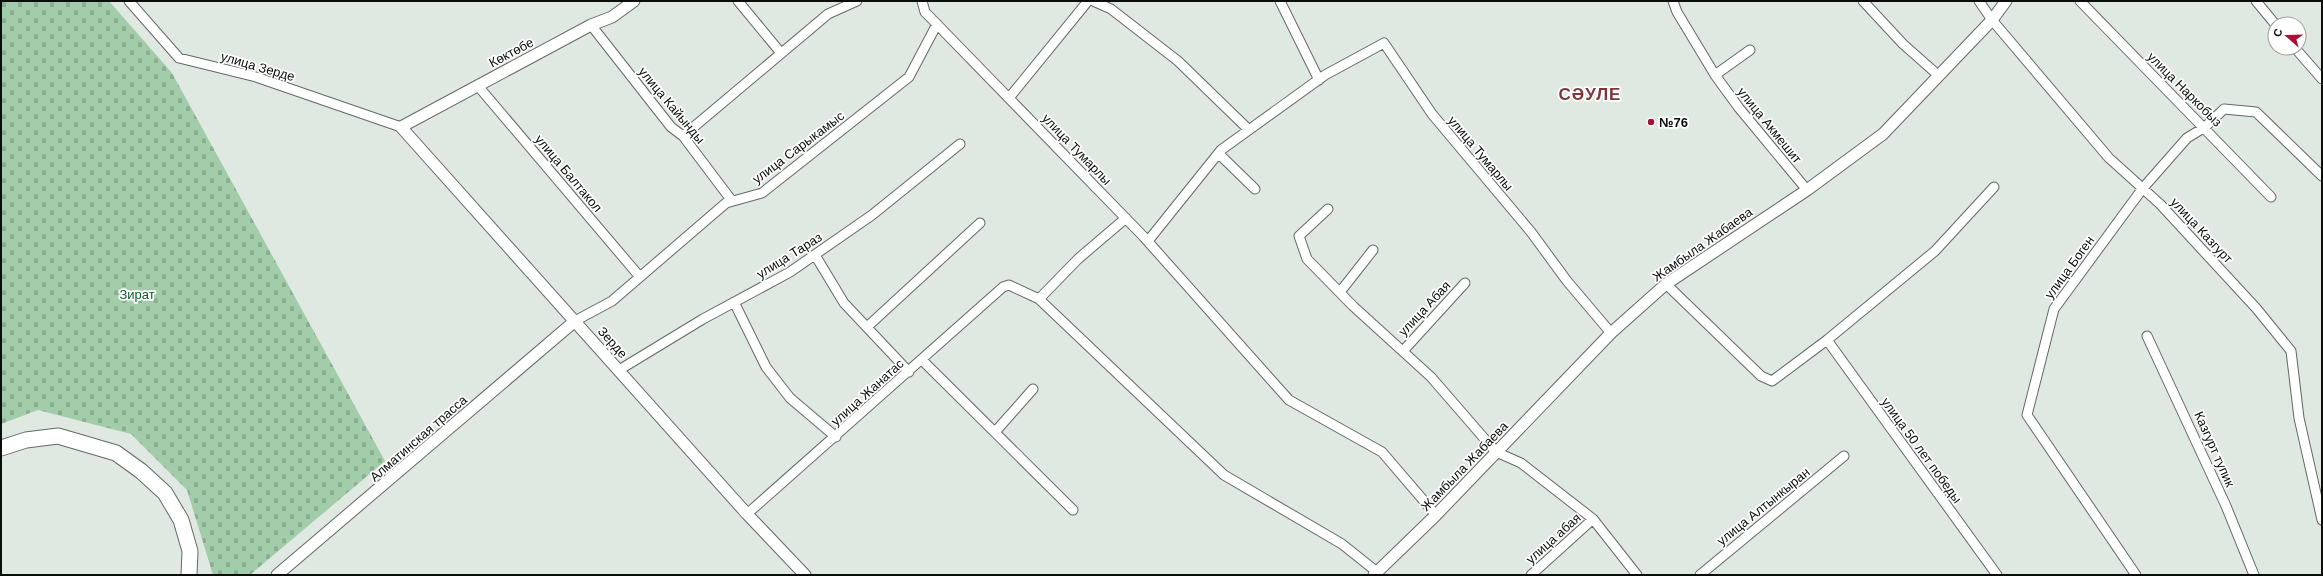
<svg xmlns="http://www.w3.org/2000/svg" width="2323" height="576" font-family="Helvetica,sans-serif">
	<style>
		.cemetery { fill: url(#cemetery-stones) }
		.lines { fill: none; stroke-linecap: round; stroke-linejoin: round }
		.minor-casing { stroke: #626a64; stroke-width: 11 }
		.tertiary-casing { stroke: #626a64; stroke-width: 13 }
		.trunk-casing { stroke: #626a64; stroke-width: 17 }
		.minor { stroke: #fff; stroke-width: 9 }
		.tertiary { stroke: #fff; stroke-width: 11 }
		.trunk { stroke: #fff; stroke-width: 15 }
		.poi-dot { fill: #a81131; stroke: #fff; stroke-width: 1.5 }
		.labels { text-anchor: middle; stroke-width: 3.5; stroke-linejoin: round; paint-order: stroke }
		.street-label { font-size: 13px; fill: #0a0d0a; stroke: #fff }
		.poi-label { font-size: 13px; font-weight: bold; fill: #0a0d0a; stroke: #fff; text-anchor: start }
		.park-label { font-size: 13px; fill: #085b28; stroke: #fff }
		.district-label { font-size: 17px; font-weight: bold; letter-spacing: 1px; fill: #7e363b; stroke: #fff }
	</style>
	<defs>
		<pattern id="cemetery-stones" width="16" height="16" patternUnits="userSpaceOnUse"><rect width="16" height="16" fill="#a2ccaa"/><path d="M2 7V4a2 2 0 0 1 4 0v3zM10 15v-3a2 2 0 0 1 4 0v3z" fill="#8aae91"/></pattern>
	</defs>
	<rect width="100%" height="100%" fill="#e0e9e1"/>
	<path class="cemetery" d="M1,1H109L172,73L385,461L250,575H213L187,490L131,434L38,410L1,424Z"/>
	<g class="lines">
		<defs>
			<path id="minor" d="M129,1L179,58L256,77L401,127
				M738,1L781,53
				M922,1L925,12L1143,236L1289,400L1382,452L1436,515
				M1093,1L1111,9L1178,61L1249,130
				M1280,1L1319,80
				M1673,1L1677,12L1715,75L1750,50
				M1863,1L1903,44L1938,75
				M1979,1L1992,20L2109,158L2160,204L2256,308L2291,351L2299,418L2322,520
				M2080,1L2271,197
				M2256,1L2275,24
				M591,25L671,127L683,136L732,201
				M2295,48L2322,79
				M1715,75L1739,108L1807,190
				M478,86L640,277
				M1009,98L1088,1
				M683,136L828,14L857,1
				M1219,154L1255,189
				M1328,209L1299,236L1307,259L1353,306L1431,377L1496,452L1521,463L1593,519
				M1148,241L1221,150L1325,75L1384,43L1432,114L1531,232L1567,281L1611,333
				M815,255L844,303L909,372
				M1666,284L1761,376L1772,381L1827,340L1935,251L1994,187
				M1340,292L1373,250
				M1039,299L1078,259L1126,218
				M734,302L766,367L790,398L836,437
				M575,321L612,301L726,203L762,193L909,77L937,24
				M867,327L980,223
				M2147,336L2226,506L2254,575
				M1827,340L1997,575
				M1403,351L1465,283
				M922,360L1073,510
				M619,370L703,319L790,272L872,215L960,144
				M995,432L1033,389
				M747,514L1003,287L1009,285L1039,299L1224,475L1342,544L1377,572
				M1531,575L1593,519L1637,575
				M1700,575L1844,456
				M2136,575L2027,415L2054,309L2143,188L2187,138L2205,127L2224,109L2256,112L2322,176"/>
			<path id="tertiary" d="M634,1L612,17L591,25L401,127L747,514L805,575
				M277,575L575,321
				M1374,575L1436,515L1611,333L1666,284L1807,190L1883,134L1992,20L2006,1"/>
			<path id="trunk" d="M1,448L26,440L58,436L116,453L141,471L165,493L181,520L190,551L189,575"/>
		</defs>
		<use href="#minor" class="minor-casing"/>
		<use href="#tertiary" class="tertiary-casing"/>
		<use href="#trunk" class="trunk-casing"/>
		<use href="#minor" class="minor"/>
		<use href="#tertiary" class="tertiary"/>
		<use href="#trunk" class="trunk"/>
	</g>
	<circle class="poi-dot" cx="1651" cy="122" r="4"/>
	<g class="labels">
		<g class="street-label">
			<text transform="translate(511 52) rotate(-28)" y="5">Көктөбе</text>
			<text transform="translate(258 66) rotate(16)" y="5">улица Зерде</text>
			<text transform="translate(2185 89) rotate(45)" y="5">улица Наркобыз</text>
			<text transform="translate(672 105) rotate(50)" y="5">улица Кайынды</text>
			<text transform="translate(1770 125) rotate(51)" y="5">улица Акмешит</text>
			<text transform="translate(798 147) rotate(-37)" y="5">улица Сарыкамыс</text>
			<text transform="translate(1077 149) rotate(46)" y="5">улица Тумарлы</text>
			<text transform="translate(1481 153) rotate(50)" y="5">улица Тумарлы</text>
			<text transform="translate(569 173) rotate(50)" y="5">улица Балтакол</text>
			<text transform="translate(2202 230) rotate(47)" y="5">улица Казгурт</text>
			<text transform="translate(1702 244) rotate(-35)" y="5">Жамбыла Жабаева</text>
			<text transform="translate(789 255) rotate(-32)" y="5">улица Тараз</text>
			<text transform="translate(2069 267) rotate(-54)" y="5">улица Боген</text>
			<text transform="translate(1424 308) rotate(-47)" y="5">улица Абая</text>
			<text transform="translate(613 342) rotate(48)" y="5">Зерде</text>
			<text transform="translate(867 392) rotate(-42)" y="5">улица Жанатас</text>
			<text transform="translate(418 438) rotate(-41)" y="5">Алматинская трасса</text>
			<text transform="translate(2215 449) rotate(66)" y="5">Казгурт тупик</text>
			<text transform="translate(1922 450) rotate(54)" y="5">улица 50 лет победы</text>
			<text transform="translate(1464 466) rotate(-46)" y="5">Жамбыла Жабаева</text>
			<text transform="translate(1763 506) rotate(-39)" y="5">улица Алтынкыран</text>
			<text transform="translate(1553 538) rotate(-42)" y="5">улица абая</text>
		</g>
		<g class="poi-label">
			<text x="1659" y="127">№76</text>
		</g>
		<g class="park-label">
			<text x="137" y="299">Зират</text>
		</g>
		<g class="district-label">
			<text x="1590" y="100">СӘУЛЕ</text>
		</g>
	</g>
	<rect width="2323" height="576" fill="none" stroke="#0a0d0a" stroke-width="4"/>
	<g transform="translate(2287 36) rotate(290)"><circle r="19" fill="#ffffff" stroke="#9d9e9d"/>
	<path d="M0-3L7 15L0 10L-7 15Z" fill="#a81131"/>
	<text y="-6" font-size="11" font-weight="bold" text-anchor="middle" fill="#0a0d0a">С</text>
	</g>
</svg>
